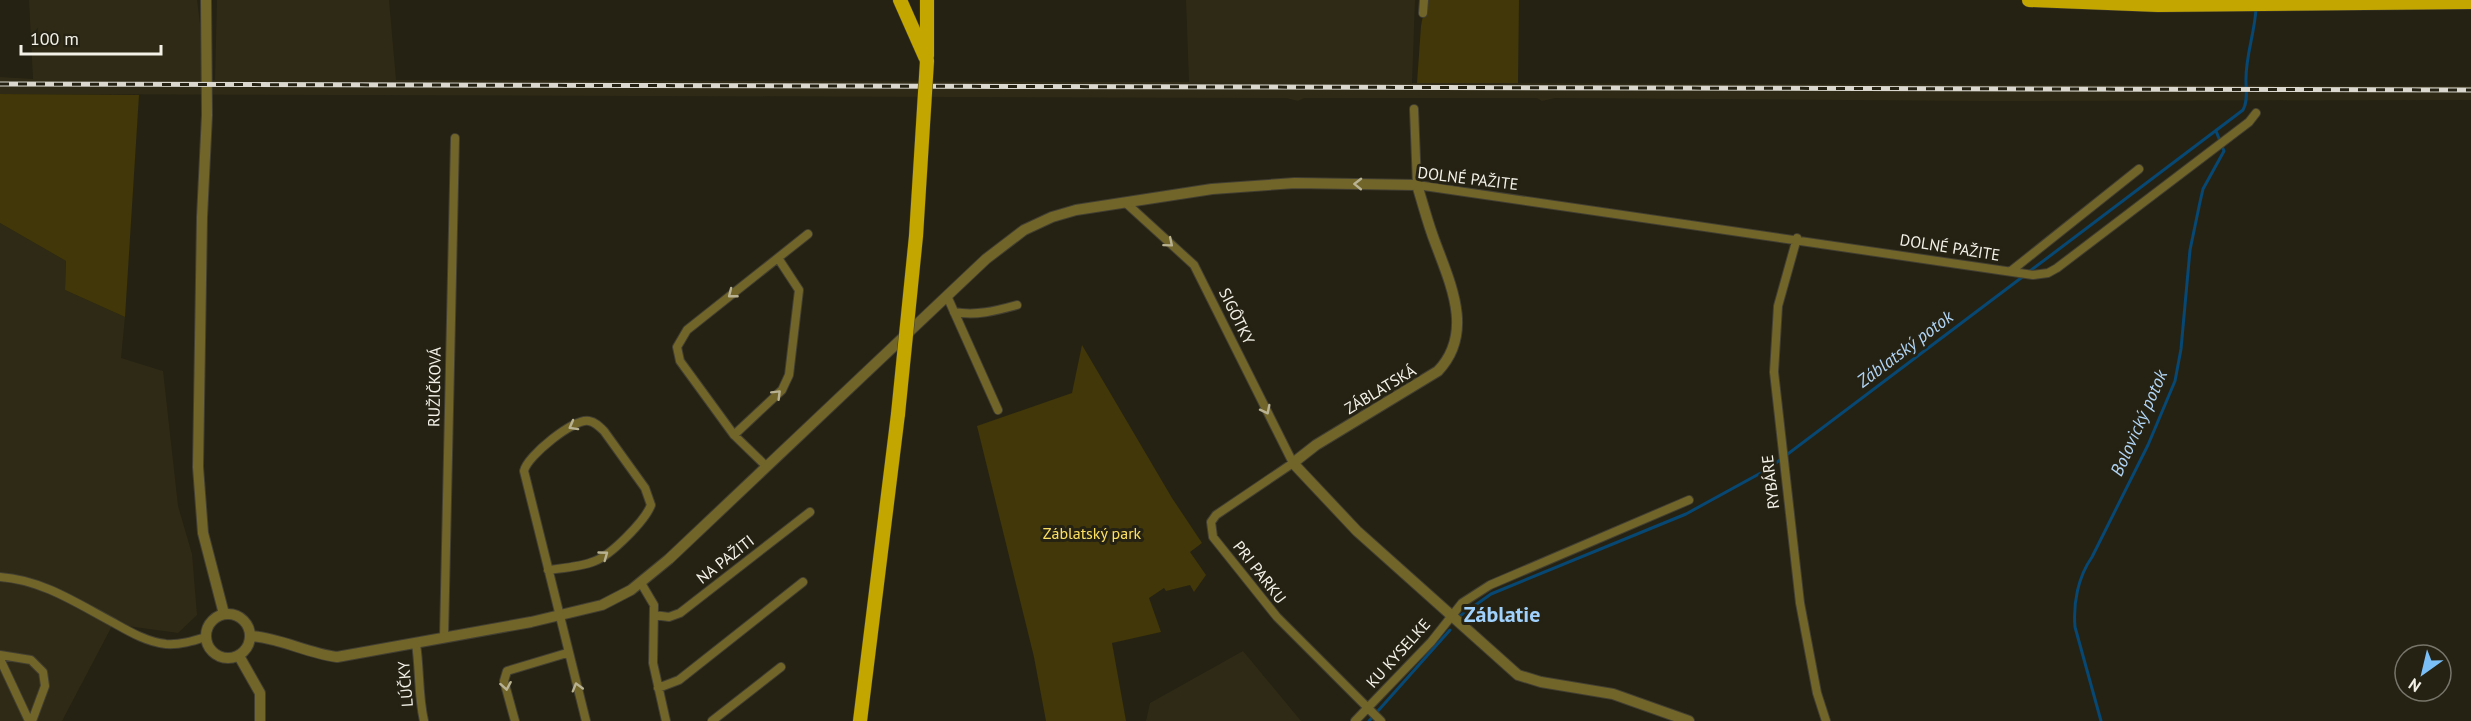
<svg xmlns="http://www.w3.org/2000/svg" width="2471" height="721" font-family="'PT Sans',sans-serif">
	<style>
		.built { fill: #2f2a15 }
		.green { fill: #413708 }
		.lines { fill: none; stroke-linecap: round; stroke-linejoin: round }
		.stream { stroke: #064873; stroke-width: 3 }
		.minor-casing { stroke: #423f32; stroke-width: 10 }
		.tertiary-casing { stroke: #423f32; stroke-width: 12 }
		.primary-casing { stroke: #423f32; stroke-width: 15 }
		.minor { stroke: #72652a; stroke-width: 8 }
		.tertiary { stroke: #72652a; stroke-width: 10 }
		.primary { stroke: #c3a600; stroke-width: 14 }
		.rail-casing { stroke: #dad8cf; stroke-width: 5 }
		.rail { stroke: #252214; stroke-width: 3; stroke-dasharray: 9; stroke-linecap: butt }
		.primary-bridge-casing { stroke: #423f32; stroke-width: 15; stroke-linecap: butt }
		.primary-bridge { stroke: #c3a600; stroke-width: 14 }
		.oneway { stroke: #b9b292 }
		.labels { text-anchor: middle; stroke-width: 6; stroke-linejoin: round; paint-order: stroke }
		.street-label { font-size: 16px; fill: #f3f1e8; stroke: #252214 }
		.park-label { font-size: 16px; fill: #fce061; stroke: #252214 }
		.water-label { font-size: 18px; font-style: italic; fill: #b0d4f4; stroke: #252214 }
		.district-label { font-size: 22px; font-weight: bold; fill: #a0d2fd; stroke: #252214 }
	</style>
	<rect width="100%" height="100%" fill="#252214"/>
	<path class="built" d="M29,0H197L207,80H215L217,0H389L396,80L1127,82H1189L1186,0H1415L1412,83L2471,86V100L1980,101L1555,98L1542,101L1537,98H1304L1298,101L1286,98L0,94V77L33,79Z
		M0,223L66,261L65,290L125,317L121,358L163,371L178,506L192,554L197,615L178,633L113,624L62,721H0Z
		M1243,651L1301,721H1146L1150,703Z"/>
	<path class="green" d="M1426,0H1519L1518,83H1417L1421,26Z
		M0,94L139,95L125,317L65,290L66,261L0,223Z
		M1082,345L1172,498L1202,543L1190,552L1206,575L1194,592L1190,585L1166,591L1164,588L1149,598L1161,632L1112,643L1126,721H1046L1034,657L977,426L1072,393Z"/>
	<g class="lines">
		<path class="stream" d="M2030,271L2243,110C2248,101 2246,91 2246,82C2245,57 2255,33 2256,8
			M1460,616L1491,594L1686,514L1768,469L2025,275
			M1369,721L1450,630
			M2101,721L2075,627C2073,603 2078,577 2092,557L2148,445L2175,381L2181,349L2190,250L2200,202L2203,189L2224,151L2216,131"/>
		<defs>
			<path id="minor" d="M1423,13L1424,0
				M1414,109L1417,185L2033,275L2048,273L2057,268L2249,122L2256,113
				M1126,203L1194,265L1293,463L1216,515L1211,522L1213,537L1277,617L1381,721
				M1797,238L1778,306L1774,372L1800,603L1817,693L1826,721
				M2011,271L2139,169
				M947,296L998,410
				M954,312C976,316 995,311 1017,305
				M734,435L782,390L789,375L799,290L778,258
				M766,466L734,435L680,361L677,347L687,330L808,234
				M548,570C563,568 581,567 595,561C611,555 645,521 651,505L645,488L604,431C599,426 595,422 589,421C574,418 527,456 524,471L586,721
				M0,577C43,580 78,604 114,623C130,632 147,642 166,644C180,645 193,641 206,637
				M641,583L654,605L653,663L666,721
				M654,615L669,617L680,613L810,512
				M444,637L455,138
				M416,644C420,670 418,695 424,721
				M0,655L31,660L43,672L45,686L32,721
				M0,659L29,721
				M658,688L679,680L803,582
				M515,721L504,681L507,671L567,653
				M712,721L781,667
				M1355,721L1431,642L1462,603L1490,585L1689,500"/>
			<path id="tertiary" d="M206,0L207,115L202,217L198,467L203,533L224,614
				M206 636a22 22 0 1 1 44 0a22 22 0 1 1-44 0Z
				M251,636C280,638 307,653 337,657L531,622L602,605L631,590L669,559L986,259L1024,230L1052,217L1076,210L1212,189L1295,183L1417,185C1423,204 1428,224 1435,242C1451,285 1474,333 1438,371L1316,445L1293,463L1357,531L1518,675L1541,682L1613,694L1689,721
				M239,656L260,693V721"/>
			<path id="primary" d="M900,0L927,61
				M2029,0L2158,5L2471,2
				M927,56V0
				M860,721L898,414"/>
		</defs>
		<use href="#minor" class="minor-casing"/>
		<use href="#tertiary" class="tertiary-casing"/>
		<use href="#primary" class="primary-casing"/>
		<use href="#minor" class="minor"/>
		<use href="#tertiary" class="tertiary"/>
		<use href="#primary" class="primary"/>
		<defs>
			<path id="rail" d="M0,84L2471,90"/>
		</defs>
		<use href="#rail" class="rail-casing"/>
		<use href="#rail" class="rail"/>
		<defs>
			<path id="primary-bridge" d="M898,414L916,236L927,61"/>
		</defs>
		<use href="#primary-bridge" class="primary-bridge-casing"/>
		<use href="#primary-bridge" class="primary-bridge"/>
	</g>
	<defs><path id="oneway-chevron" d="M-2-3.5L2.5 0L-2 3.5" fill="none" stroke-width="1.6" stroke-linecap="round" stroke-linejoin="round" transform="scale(1.5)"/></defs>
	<g class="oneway">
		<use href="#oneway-chevron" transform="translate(1358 184) rotate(-179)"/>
		<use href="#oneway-chevron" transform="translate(1169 243) rotate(40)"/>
		<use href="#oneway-chevron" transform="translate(732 294) rotate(142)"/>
		<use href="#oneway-chevron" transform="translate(777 394) rotate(-45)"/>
		<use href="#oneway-chevron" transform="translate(1266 410) rotate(63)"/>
		<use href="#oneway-chevron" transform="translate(573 426) rotate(151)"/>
		<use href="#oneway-chevron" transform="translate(604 555) rotate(-36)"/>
		<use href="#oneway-chevron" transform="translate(506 686) rotate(80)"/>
		<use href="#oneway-chevron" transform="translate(577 687) rotate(-106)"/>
	</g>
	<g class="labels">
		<g class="street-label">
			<text transform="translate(1468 178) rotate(7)" y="6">DOLNÉ PAŽITE</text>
			<text transform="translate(1950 247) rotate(9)" y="6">DOLNÉ PAŽITE</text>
			<text transform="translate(1237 316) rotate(64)" y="6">SIGÔTKY</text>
			<text transform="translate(434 387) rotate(-89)" y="6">RUŽIČKOVÁ</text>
			<text transform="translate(1380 389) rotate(-31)" y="6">ZÁBLATSKÁ</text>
			<text transform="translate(1770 482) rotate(-97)" y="6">RYBÁRE</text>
			<text transform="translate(725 559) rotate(-38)" y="6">NA PAŽITI</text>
			<text transform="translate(1260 572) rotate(52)" y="6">PRI PARKU</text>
			<text transform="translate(1398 653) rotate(-48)" y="6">KU KYSELKE</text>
			<text transform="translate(405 684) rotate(-95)" y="6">LÚČKY</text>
		</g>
		<g class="park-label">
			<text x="1092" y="539">Záblatský park</text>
		</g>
		<g class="water-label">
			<text transform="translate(1905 349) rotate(-37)" y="6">Záblatský potok</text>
			<text transform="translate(2139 423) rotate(-66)" y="6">Bolovický potok</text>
		</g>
		<g class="district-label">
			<text x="1502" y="622">Záblatie</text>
		</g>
	</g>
	<g transform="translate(2423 673) rotate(214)"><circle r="28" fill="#252214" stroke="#777569" stroke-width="1.5"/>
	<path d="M0-4.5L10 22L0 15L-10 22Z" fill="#7abff8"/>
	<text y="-9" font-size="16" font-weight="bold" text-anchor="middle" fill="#f3f1e8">N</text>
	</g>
	<path d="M21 45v9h140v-9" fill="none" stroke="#f3f1e8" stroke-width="3"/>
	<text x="30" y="45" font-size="18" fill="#f3f1e8" stroke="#252214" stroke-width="4.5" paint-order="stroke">100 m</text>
</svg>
